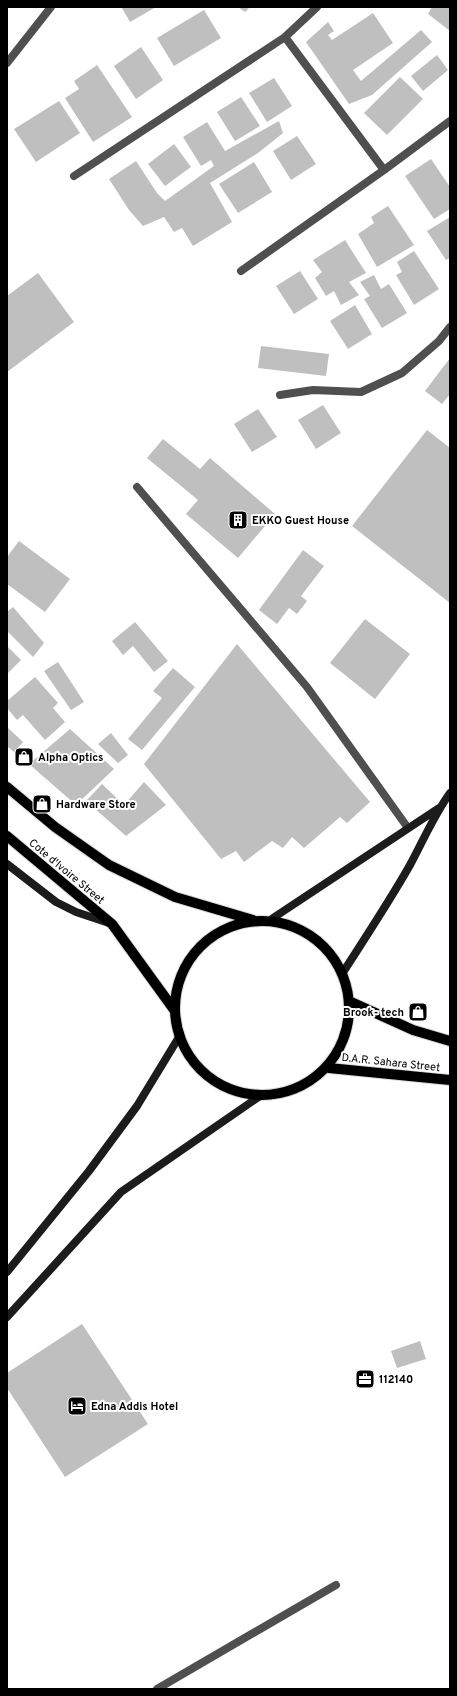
<svg xmlns="http://www.w3.org/2000/svg" width="457" height="1696" font-family="Overpass,sans-serif">
	<style>
		.building { fill: #bfbfbf }
		.lines { fill: none; stroke-linecap: round; stroke-linejoin: round }
		.primary-casing { stroke: #dbdbdb; stroke-width: 12 }
		.minor { stroke: #4f4f4f; stroke-width: 8 }
		.secondary { stroke: #1c1c1c; stroke-width: 8 }
		.primary { stroke: #000; stroke-width: 10 }
		.labels { text-anchor: middle; stroke-width: 4; stroke-linejoin: round; paint-order: stroke }
		.poi-label { font-size: 11px; font-weight: bold; fill: #000; stroke: #fff; text-anchor: start }
		.street-label { font-size: 11px; fill: #000; stroke: #fff }
	</style>
	<rect width="100%" height="100%" fill="#fff"/>
	<path class="building" d="M124,7H156L130,22L122,8Z
		M238,7H250L245,12Z
		M432,7H450V31L428,14Z
		M204,10L221,38L174,66L157,38Z
		M373,13L393,43L353,70L361,81L421,30L432,42L372,95L349,104L306,42L328,22L334,31L328,35L332,40Z
		M141,47L163,80L136,99L114,66Z
		M437,55L448,70L423,91L411,76Z
		M97,65L132,117L93,142L65,98L79,89L74,81Z
		M400,77L423,99L387,135L364,113Z
		M274,78L292,106L267,122L249,93Z
		M241,97L260,126L235,141L217,112Z
		M59,101L80,133L36,162L14,129Z
		M279,121L283,133L258,153L210,183L232,222L193,246L182,228L174,232L164,217L143,226L129,210L109,179L136,161L157,193L165,201L214,166L211,160L201,166L183,137L207,122L225,151Z
		M297,136L316,164L291,180L273,151Z
		M174,144L191,167L165,186L148,164Z
		M431,159L450,187V209L434,219L405,176Z
		M254,162L272,192L238,213L219,184Z
		M388,206L414,245L377,267L358,234L374,223L371,217Z
		M450,217V258L446,260L427,231Z
		M345,240L366,273L349,282L359,295L341,305L334,291L326,296L315,278L322,272L313,260Z
		M414,251L439,289L414,305L396,275L402,272L397,262Z
		M300,271L318,299L294,314L276,286Z
		M38,273L74,322L7,372V296Z
		M374,275L381,289L389,284L407,313L382,328L364,299L370,296L360,282Z
		M355,305L372,334L348,349L330,321Z
		M261,346L329,354L326,376L258,368Z
		M450,358V394L442,404L425,391Z
		M323,405L341,433L316,449L298,420Z
		M258,409L277,437L252,452L234,424Z
		M427,430L450,448V603L352,526Z
		M163,439L200,469L210,458L275,514L238,558L186,514L198,500L147,458Z
		M19,541L70,579L45,612L7,584V557Z
		M303,550L324,566L301,596L307,601L297,614L289,608L277,624L259,610Z
		M13,607L44,643L33,657L7,631V612Z
		M365,619L410,654L375,699L330,663Z
		M135,622L168,661L154,672L133,646L123,655L112,641Z
		M237,644L370,802L347,823L340,817L304,848L292,837L283,848L272,841L244,862L236,851L221,859L144,764Z
		M7,646L21,660L7,674Z
		M58,662L84,702L71,710L44,671Z
		M173,668L195,687L142,750L128,739L162,698L153,691Z
		M35,677L58,703L53,708L65,722L45,740L23,715L17,720L7,708V701Z
		M7,727L23,742L14,752L7,746Z
		M70,729L114,769L76,805L29,764Z
		M111,733L128,755L118,763L98,744Z
		M144,782L166,805L126,836L86,801L102,784L124,805Z
		M82,1324L148,1424L65,1477L7,1388V1373Z
		M420,1341L426,1359L397,1368L391,1351Z"/>
	<g class="lines">
		<defs>
			<path id="primary" d="M7,787L55,827L109,865L175,897L253,920
				M7,836L112,924L175,1011
				M175 1008a87 87 0 1 1 174 0a87 87 0 1 1-174 0Z
				M349,1001L413,1030L450,1041
				M329,1068L450,1080"/>
		</defs>
		<use href="#primary" class="primary-casing"/>
		<path class="minor" d="M285,37L384,170
			M7,63L51,7
			M74,176L285,37L317,7
			M241,271L384,170L450,121
			M280,395L313,390L361,392L402,373L439,341L450,327
			M137,487L307,687L408,828
			M157,1689L336,1585"/>
		<path class="secondary" d="M7,864L56,902L76,912L109,923
			M273,918L439,808
			M342,974C365,938 389,902 410,865C423,841 434,815 450,793
			M7,1272L89,1171L137,1106L179,1037
			M7,1317L121,1192L260,1096"/>
		<use href="#primary" class="primary"/>
	</g>
	<defs>
		<symbol id="building-square" viewBox="-11 -11 22 22"><rect x="-9" y="-9" width="18" height="18" rx="4" fill="#000" stroke="#fff"/><path d="M-4-6H4V6H1V3H-1V6H-4ZM-2.5-4.3h1.7v1.8h-1.7ZM.8-4.3h1.7v1.8H.8ZM-2.5-1h1.7V.8h-1.7ZM.8-1h1.7V.8H.8Z" fill="#fff"/></symbol>
		<symbol id="shop-square" viewBox="-11 -11 22 22"><rect x="-9" y="-9" width="18" height="18" rx="4" fill="#000" stroke="#fff"/><path d="M-5-2.5h2.3a2.7 3.5 0 0 1 5.4 0H5L5.5 6h-11ZM-1.5-2.5h3a1.5 2.3 0 0 0-3 0Z" fill="#fff"/></symbol>
		<symbol id="office-square" viewBox="-11 -11 22 22"><rect x="-9" y="-9" width="18" height="18" rx="4" fill="#000" stroke="#fff"/><path d="M-6-3h4V-5.5h4V-3h4V5H-6ZM-1-4.5V-3h2v-1.5ZM-6 0V1H6V0Z" fill="#fff"/></symbol>
		<symbol id="hotel-square" viewBox="-11 -11 22 22"><rect x="-9" y="-9" width="18" height="18" rx="4" fill="#000" stroke="#fff"/><path d="M-6-4.5h1.5V1H6V5H4.5V3h-9V5H-6ZM-4 0a1.8 1.8 0 1 1 3.6 0ZM.5 0V-2.5h3Q6-2.5 6 0Z" fill="#fff"/></symbol>
	</defs>
	<g fill-rule="evenodd">
		<use href="#building-square" x="227" y="509" width="22" height="22"/>
		<use href="#shop-square" x="13" y="746" width="22" height="22"/>
		<use href="#shop-square" x="31" y="793" width="22" height="22"/>
		<use href="#shop-square" x="407" y="1001" width="22" height="22"/>
		<use href="#office-square" x="354" y="1368" width="22" height="22"/>
		<use href="#hotel-square" x="66" y="1395" width="22" height="22"/>
	</g>
	<g class="labels">
		<g class="poi-label">
			<text x="252" y="524">EKKO Guest House</text>
			<text x="38" y="761">Alpha Optics</text>
			<text x="56" y="808">Hardware Store</text>
			<text x="404" y="1016" text-anchor="end">Brook- tech</text>
			<text x="379" y="1383">112140</text>
			<text x="91" y="1410">Edna Addis Hotel</text>
		</g>
		<g class="street-label">
			<text transform="translate(67 871) rotate(40)" y="4">Cote d'Ivoire Street</text>
			<text transform="translate(391 1062) rotate(6)" y="4">D.A.R. Sahara Street</text>
		</g>
	</g>
	<rect width="457" height="1696" fill="none" stroke="#000000" stroke-width="16"/>
</svg>
